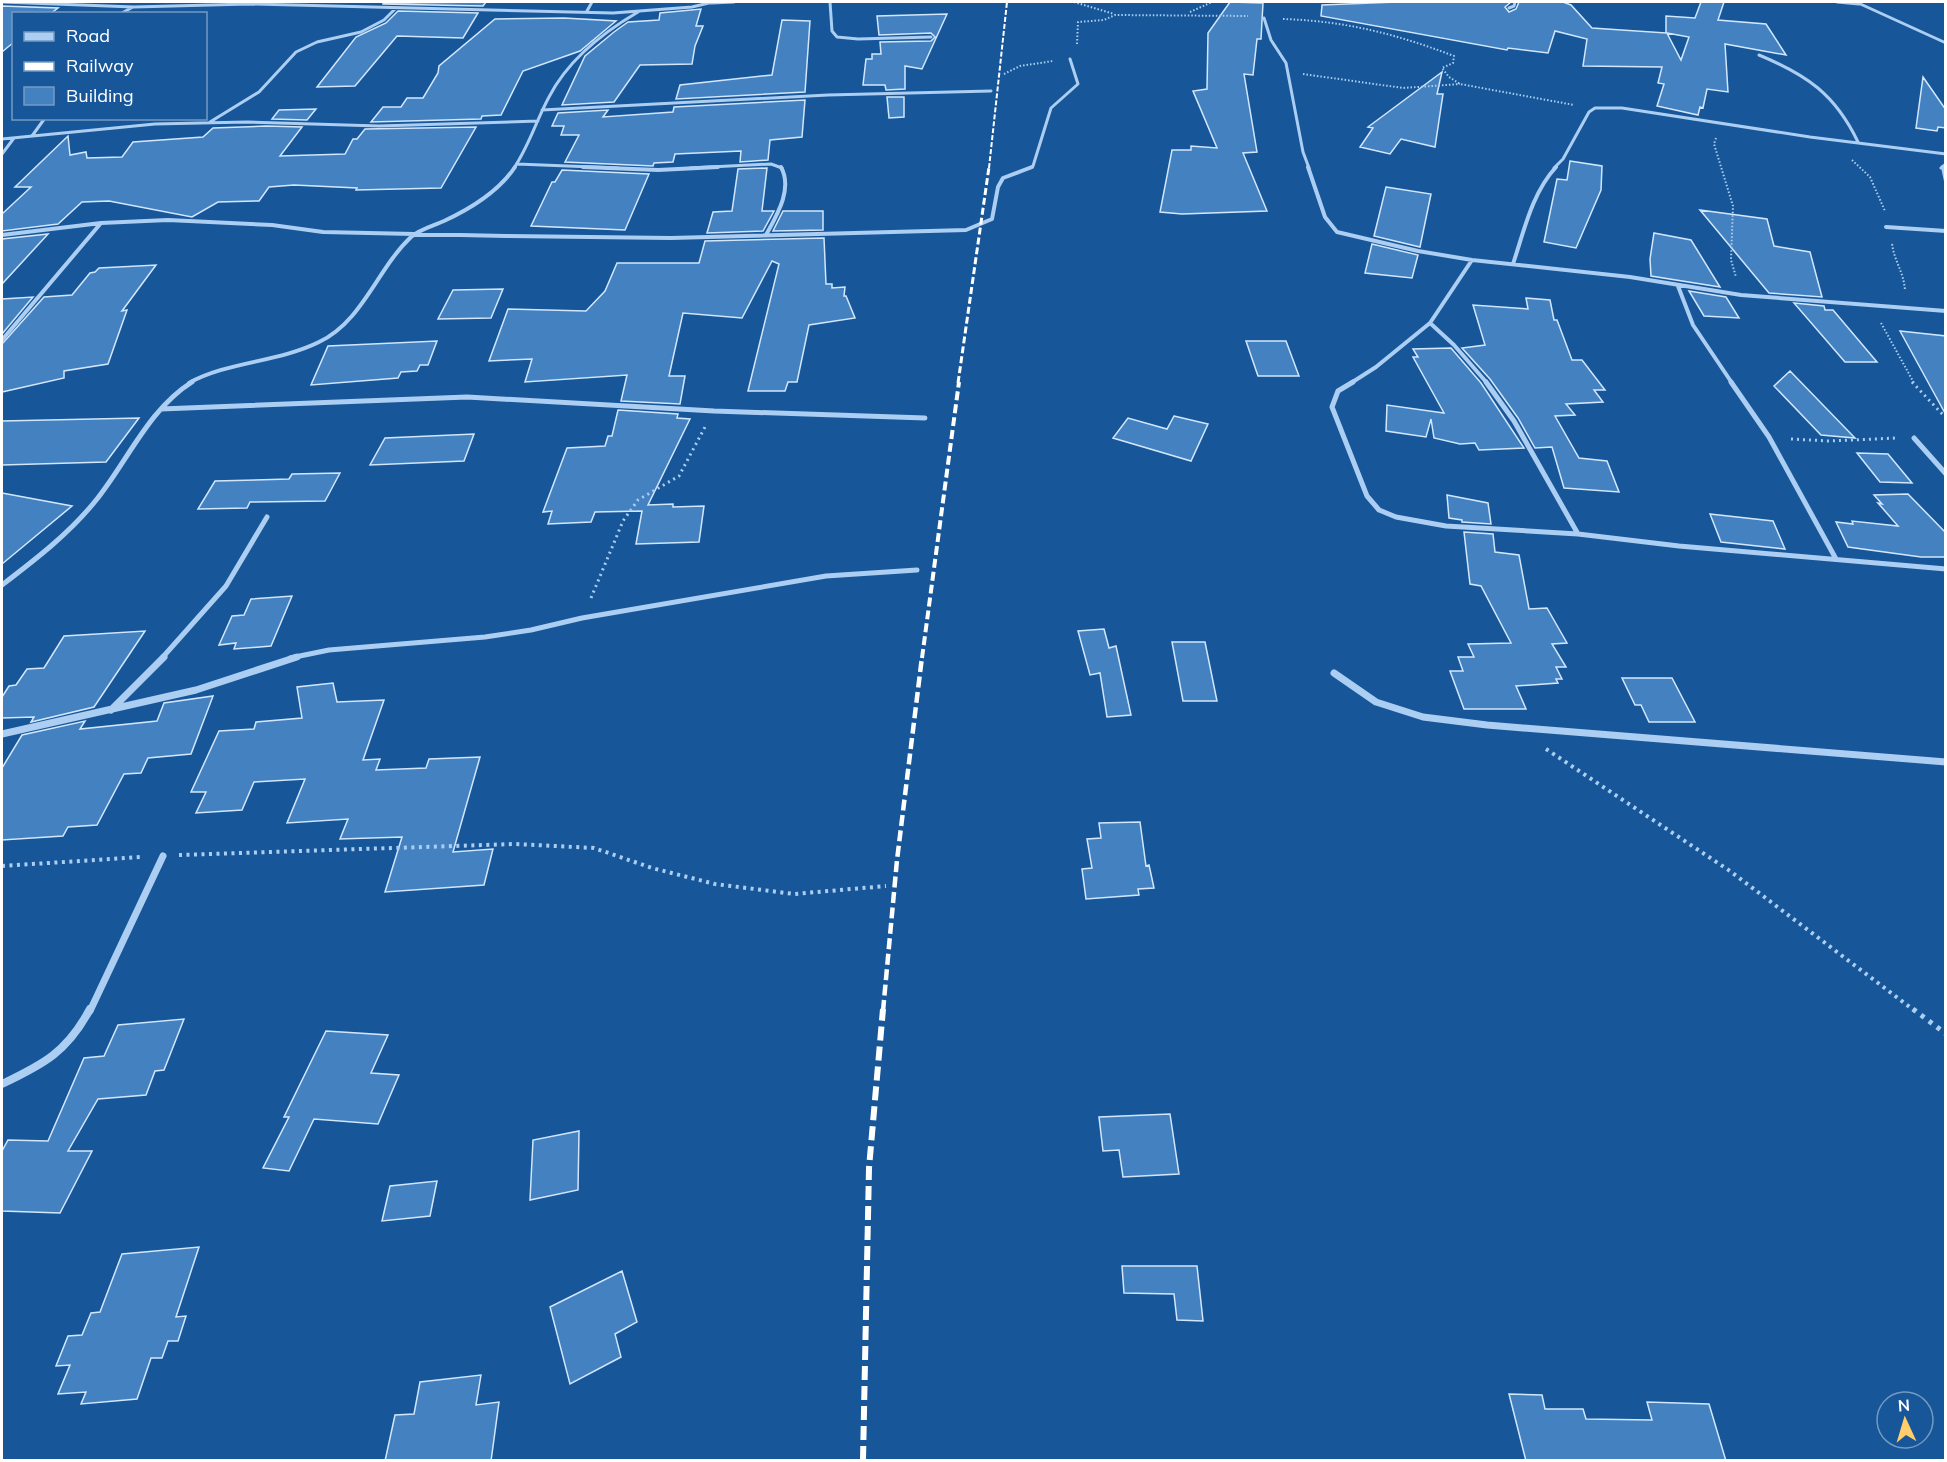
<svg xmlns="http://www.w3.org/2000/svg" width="1947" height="1462" font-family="Mulish,sans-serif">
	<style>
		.building { fill: #4481c1; stroke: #d2e7fc; stroke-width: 1.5; fill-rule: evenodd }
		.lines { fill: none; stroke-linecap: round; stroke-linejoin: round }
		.path-far3 { stroke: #abcef2; stroke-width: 2; stroke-dasharray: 1.5 2; stroke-linecap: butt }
		.path-far2 { stroke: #abcef2; stroke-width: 3; stroke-dasharray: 2 4; stroke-linecap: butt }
		.path-far1 { stroke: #abcef2; stroke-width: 4; stroke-dasharray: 3 4.5; stroke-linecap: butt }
		.path { stroke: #abcef2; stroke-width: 5; stroke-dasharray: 4 6; stroke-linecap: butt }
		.street-far4 { stroke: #abcef2; stroke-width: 3 }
		.street-far3 { stroke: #abcef2; stroke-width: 4 }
		.street-far2 { stroke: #abcef2; stroke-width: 5 }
		.street-far1 { stroke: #abcef2; stroke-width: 7 }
		.street { stroke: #abcef2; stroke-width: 8 }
		.rail-far4 { stroke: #fff; stroke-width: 2; stroke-dasharray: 5 2; stroke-linecap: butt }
		.rail-far3 { stroke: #fff; stroke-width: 3; stroke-dasharray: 7 3; stroke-linecap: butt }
		.rail-far2 { stroke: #fff; stroke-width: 4; stroke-dasharray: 9 4; stroke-linecap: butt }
		.rail-far1 { stroke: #fff; stroke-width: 4.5; stroke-dasharray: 11 4.5; stroke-linecap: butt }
		.rail { stroke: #fff; stroke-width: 6; stroke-dasharray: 14 6; stroke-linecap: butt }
	</style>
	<rect width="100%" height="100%" fill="#175699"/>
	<path class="building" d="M486,2L483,6L383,4V3Z
		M1230,2L1263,3L1261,39H1257L1253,75L1244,74L1257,152L1243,153L1267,211L1182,214L1160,212L1172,150H1191V146L1217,148L1193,91L1207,89L1208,33Z
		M1397,2H1511L1505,7L1509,12L1516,9L1519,2H1563L1571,5L1592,28L1666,33V16L1695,18L1701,2H1724L1718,20L1766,24L1786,55L1725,44L1728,92L1707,89L1703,108L1700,107L1698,115L1657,106L1664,84L1658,83L1662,67L1583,66L1587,39L1555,31L1548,53L1508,48L1507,50L1321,16L1322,5ZM1667,33L1689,37L1681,60L1670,39Z
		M2,6L58,8L50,14H14V42L2,52Z
		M701,9L696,26H703L695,46L692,64L640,65L614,102L562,105L585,56L614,32L628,22L659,20L660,13Z
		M398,11L478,13L463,38L397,36L355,86L317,87L356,37L386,23Z
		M947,14L922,69L905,66V89L886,90L885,85H863L866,59H872V54H881L880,42L931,41L935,37L931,33L879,35L877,16Z
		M564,18L616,21L580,51L523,71L501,115L482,116L481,119L371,122L383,107H401L407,98H423L438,73L439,66L495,19Z
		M782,20L810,21L805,92L676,99L680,85L772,75Z
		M1442,72L1437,94H1443L1435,147L1401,139L1390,154L1360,147L1373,128L1368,127Z
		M1923,77L1946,110V128L1938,127L1937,131L1916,128Z
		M887,97H904V117L889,118Z
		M805,100L802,137L770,140L768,160L740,162L741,151L675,154L673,162L654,163L653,166L565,162L579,135H561L564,126H552L558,113L608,110L603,117L673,112L674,107Z
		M316,109L307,120L272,119L279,110Z
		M266,126L302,127L280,156L345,154L353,139H357L365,129L476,127L441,188L356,190L357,188L294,185L269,187L259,201L218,202L192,217L109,201L82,202L58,224L2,231V214L31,187H15L68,136L70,155L86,152L87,158L122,157L133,142L203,137L213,128Z
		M1570,161L1602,166L1601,190L1576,248L1544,242L1557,179L1567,180Z
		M767,168L762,211H774L763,231L707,233L713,212L732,211L738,169Z
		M562,170L583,171L649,174L625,230L531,226L552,182H555Z
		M1386,187L1431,194L1420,247L1374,236Z
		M1700,210L1767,219L1774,246L1810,252L1822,297L1769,293Z
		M783,211H823V230L773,231Z
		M1654,233L1691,240L1720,287L1651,276L1650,259Z
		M48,234L2,284V239Z
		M824,238L826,284H832V288L845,287L844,296H846L855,318L809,325L797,382H788L785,391H748L779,264L772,261L742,318L683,313L669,376H685L680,404L621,401L627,375L525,382L532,359L489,361L508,309L586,311L605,291L617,263H699L705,241Z
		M1372,244L1418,255L1412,278L1365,273Z
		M156,265L122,311L127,310L108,364L64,371V378L2,392V344L44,297L72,295L90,273L95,272L99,268Z
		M503,289L491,318L438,319L453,290Z
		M1689,291L1726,297L1739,318L1704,316Z
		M33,297L2,334V299Z
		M1526,298L1550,300L1554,320H1557L1572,360H1582L1605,390H1594L1603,402L1566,404L1575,415L1555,416L1579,458L1607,461L1619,492L1564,488L1552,447L1535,448L1518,418L1490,379L1462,348L1485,345L1473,305L1528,309Z
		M1794,303L1824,306L1825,310H1833L1877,362H1845Z
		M1900,331L1946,336V415Z
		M437,341L428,365H420L417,371L401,372L398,378L311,385L328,346Z
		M1246,341H1286L1299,376H1258Z
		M1451,348L1481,383L1524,448L1479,450L1475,443L1460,444L1434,438L1431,419L1426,437L1386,431L1387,405L1444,413L1413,357H1418L1413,349Z
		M1790,371L1855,438L1821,435L1774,386Z
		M618,410L678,414L677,418L690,419L648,505L673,504V507L704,506L699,542L636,544L642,511L595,512L591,522L548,524L552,511L543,512L567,448L605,446L608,436H612Z
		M1174,416L1208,424L1191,461L1113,438L1128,418L1167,429Z
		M139,418L106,462L2,465V421Z
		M474,434L464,461L370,465L385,438Z
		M1857,453L1888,454L1912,483L1880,482Z
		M340,473L325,501L250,502L247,508L198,509L215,481L289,479L292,474Z
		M2,493L72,506L2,564Z
		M1908,494L1946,533V557H1921L1848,547L1836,522L1853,524L1852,521L1898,526L1878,503L1882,504L1874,495Z
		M1447,495L1488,503L1491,524L1462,522V520L1449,518Z
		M1710,514L1773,521L1785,549L1721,542Z
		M1464,532L1493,534L1495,552L1519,555L1529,609L1547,608L1567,643L1552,644L1566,667H1556L1562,679H1556L1558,683L1516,686L1526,709H1464L1450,671H1463L1458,657H1474L1468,644L1511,643L1481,586L1470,584Z
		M292,596L271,646L234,649L236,643L219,645L232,616L244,615L251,599Z
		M1104,629L1109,648L1116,646L1131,715L1107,717L1100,673L1090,675L1078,631Z
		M145,631L94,707L31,722L34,717L2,718V697L9,686L16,685L27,669L44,668L64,636Z
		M1172,642H1205L1217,701H1183Z
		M1622,678H1672L1695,722H1649L1641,705H1635Z
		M333,683L337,702L384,700L363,760L380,759L376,770L426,768L429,759L480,757L453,852L493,849L484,885L385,892L402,837L340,839L348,819L287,823L305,779L254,782L242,810L196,813L206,792H191L219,731L254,729L256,722L302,718L297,687Z
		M213,696L191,754L148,758L141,773L124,774L97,825L68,827L63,836L2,840V768L22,735L85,721L80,729L157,721L164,703Z
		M1140,822L1146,866L1149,865L1154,888L1138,889L1139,895L1086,899L1082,869L1092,868L1087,839L1101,838L1099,823Z
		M184,1019L164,1070L155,1071L146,1095L98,1099L68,1151H92L60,1213L2,1211V1151L8,1140L48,1141L84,1058L104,1056L118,1025Z
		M326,1031L388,1035L371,1073L399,1075L378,1124L314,1119L289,1171L263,1168L289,1117H284Z
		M1170,1114L1179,1174L1123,1177L1119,1150L1103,1151L1099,1117Z
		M579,1131L578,1190L530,1200L533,1140Z
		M437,1181L430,1216L382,1221L390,1186Z
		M199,1247L176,1317L186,1316L178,1341H168L162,1358H151L137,1399L81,1404L86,1392L58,1394L70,1365L56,1366L68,1336L82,1335L91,1313L100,1312L122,1254Z
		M1122,1266H1197L1203,1321L1177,1320L1174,1294L1124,1293Z
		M622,1271L637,1322L615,1334L621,1357L570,1384L550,1307Z
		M481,1375L476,1405L499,1402L491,1461H385L395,1415L414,1414L420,1382Z
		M1509,1394L1542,1395L1545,1409H1583L1586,1419L1652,1420L1647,1402L1709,1404L1726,1461H1526Z"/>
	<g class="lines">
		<path class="path-far3" d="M1074,2L1114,14
			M1190,12L1212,2
			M1283,19C1346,21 1396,34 1454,56L1453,63L1442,68L1449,77L1460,84L1574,105
			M1077,44L1078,22L1104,20L1115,15L1248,16
			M1004,74L1020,66L1053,61
			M1303,74L1403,88L1460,84
			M1716,138L1714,144L1733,206L1731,260L1736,277
			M1852,160L1870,177L1885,211
			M1892,244C1895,263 1903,270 1905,290
			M1881,323L1914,383"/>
		<path class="path-far2" d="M1912,382L1946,418
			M1791,439L1829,441L1897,438
			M591,598L623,521L638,500L679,476L705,427"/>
		<path class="path-far1" d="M1546,749L1730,871L1915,1011
			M179,855L515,844L594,848L652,868L715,884L794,894L886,886
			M2,866L141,857"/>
		<path class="path" d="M1913,1009L1946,1034"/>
		<path class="street-far4" d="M2,2L134,7L249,4L613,13L692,7L713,2
			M830,2L832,31L837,37L858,39L931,37
			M1837,2L1859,4
			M1856,2L1946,43
			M712,3L734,2
			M1509,8L1514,6L1515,2
			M587,11L592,2
			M120,14L133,7
			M1264,18L1271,40L1286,63L1303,152L1309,168
			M1759,55C1807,75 1835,94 1858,142
			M542,110L828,95L991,91
			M210,122L259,92L296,52L317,42L361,32L384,20L396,8
			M32,136L45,118
			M2,139L155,124L247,122L379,126L538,121
			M2,154L14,138
			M517,164L618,168
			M514,168C529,146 536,121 549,97C568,60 602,33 638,12
			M690,168L771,164L782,168
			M1030,168L1033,166L1051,108L1078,84L1070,59
			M1554,168L1563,159L1589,112L1595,108H1622L1810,137L1946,154
			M1941,168L1946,164"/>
		<path class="street-far3" d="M583,167L658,170L718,167
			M1308,167L1325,217L1337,232L1418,251L1472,260L1630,277L1741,295L1946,311
			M1943,167L1946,181
			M1886,227L1946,231
			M2,235L101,223L168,220L272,225L323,232L506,236L671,238L966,230L992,219L998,187L1003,178L1032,167
			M766,235C777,215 793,189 781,167
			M1513,264C1524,231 1532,193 1556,167
			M1678,286L1693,325L1732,383
			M1430,323L1454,345L1487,383
			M2,340L101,223
			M189,383C226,362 279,362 319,342C363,321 377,269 411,237C420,229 433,226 444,221C470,209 499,191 515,167
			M1351,383L1376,367L1430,323L1472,260"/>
		<path class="street-far2" d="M1353,382L1338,391L1332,407L1367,496L1379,510L1396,517L1446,526L1578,534L1679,546L1946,569
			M1486,382L1514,421L1578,534
			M1731,382L1769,437L1836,559
			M161,409L467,397L714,411L925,418
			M1914,438L1946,474
			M2,585C36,559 70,533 97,499C128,460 149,409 192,382
			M162,658L226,586L267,517
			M290,658L329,650L485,637L531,630L582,618L826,576L917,570"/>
		<path class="street-far1" d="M1334,673L1376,702L1423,717L1487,725L1946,762
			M111,710L164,657
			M2,734L196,690L297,657
			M90,1011L163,856"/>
		<path class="street" d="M2,1084C44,1064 67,1052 90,1009"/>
		<path class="rail-far4" d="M989,168L1007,2"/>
		<path class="rail-far3" d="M958,383L989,167"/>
		<path class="rail-far2" d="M922,658L959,382"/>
		<path class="rail-far1" d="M883,1011L897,860L922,657"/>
		<path class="rail" d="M863,1460L869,1168L883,1009"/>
	</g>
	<rect width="1947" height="1462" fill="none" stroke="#ffffff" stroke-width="6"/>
	<rect x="12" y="12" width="195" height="108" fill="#175699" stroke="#749ac2" stroke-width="1.5"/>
	<rect x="24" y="32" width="30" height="9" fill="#abcef2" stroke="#749ac2" stroke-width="1.5"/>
	<text x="66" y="42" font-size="18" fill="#ffffff">Road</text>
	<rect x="24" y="62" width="30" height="9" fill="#ffffff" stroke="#749ac2" stroke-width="1.5"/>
	<text x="66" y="72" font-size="18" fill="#ffffff">Railway</text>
	<rect x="24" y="87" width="30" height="18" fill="#4481c1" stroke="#749ac2" stroke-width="1.5"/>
	<text x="66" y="102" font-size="18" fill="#ffffff">Building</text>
	<g transform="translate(1905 1420) rotate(356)"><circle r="28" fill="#175699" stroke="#749ac2" stroke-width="1.5"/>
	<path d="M0-4.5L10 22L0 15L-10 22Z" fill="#ffcd6b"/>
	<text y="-9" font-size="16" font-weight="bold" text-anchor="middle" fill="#ffffff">N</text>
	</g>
</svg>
